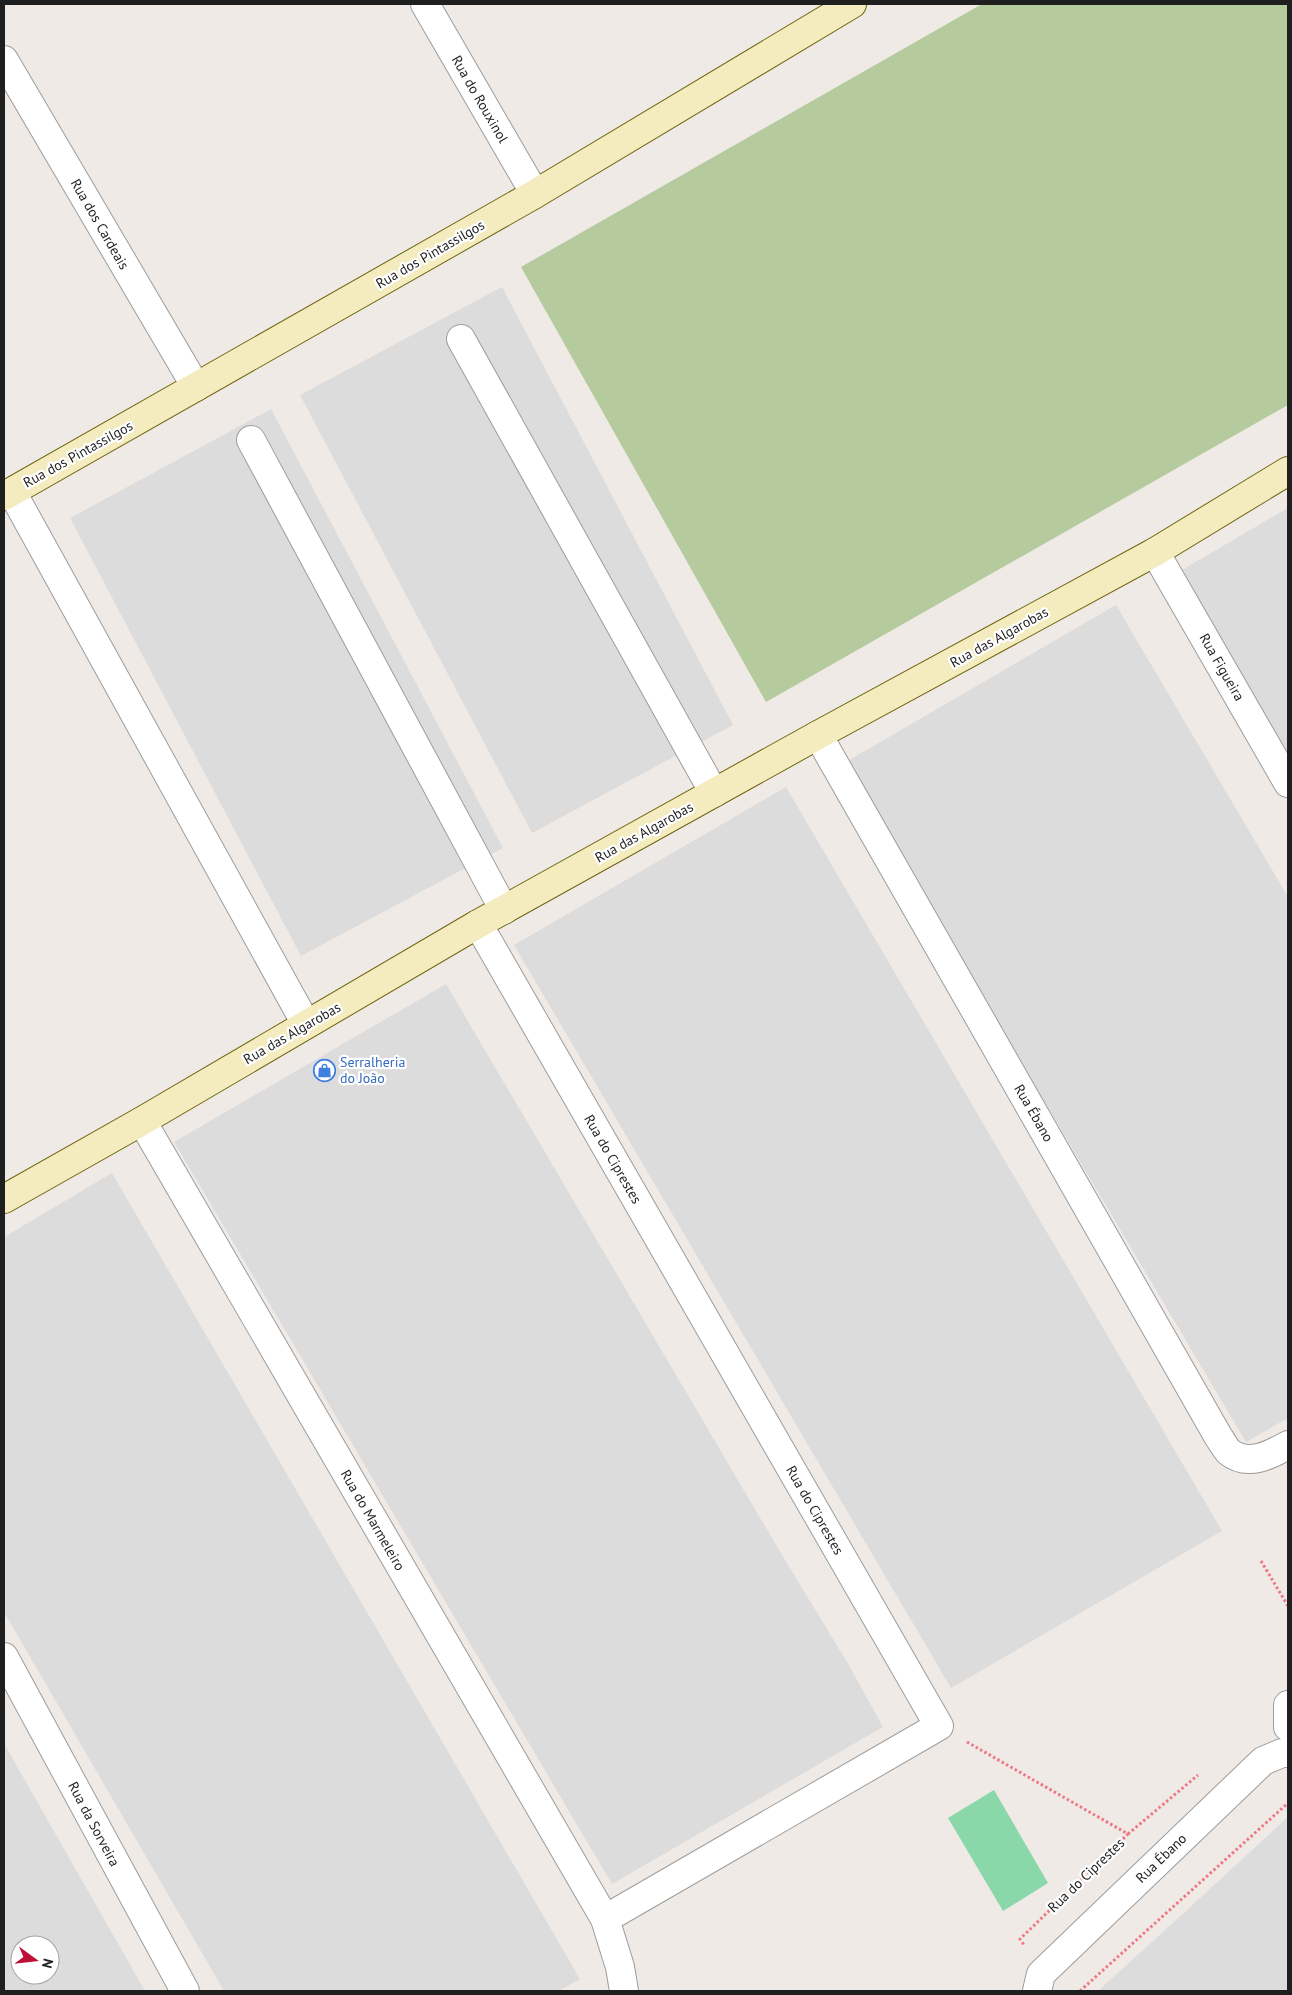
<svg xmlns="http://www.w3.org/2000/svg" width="1292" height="1995" font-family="'PT Sans',sans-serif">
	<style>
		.residential { fill: #dddcdc; fill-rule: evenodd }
		.forest { fill: #b5cb9e }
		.pitch { fill: #8ad7a9 }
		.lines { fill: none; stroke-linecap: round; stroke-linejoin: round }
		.street-casing { stroke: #9c9c9c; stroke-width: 30 }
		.secondary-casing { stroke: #6e640e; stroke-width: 30 }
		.path { stroke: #ef7785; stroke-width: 3; stroke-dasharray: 2.5 2.5; stroke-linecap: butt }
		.street { stroke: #fff; stroke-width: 28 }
		.secondary { stroke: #f4ecbe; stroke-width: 28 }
		.labels { text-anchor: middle; stroke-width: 4.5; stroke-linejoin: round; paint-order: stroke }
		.street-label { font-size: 14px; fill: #1f1f1f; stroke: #fff }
		.shop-label { font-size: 14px; fill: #366cbe; stroke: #fff; text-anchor: start }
	</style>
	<rect width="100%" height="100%" fill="#efeae6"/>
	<path class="residential" d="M502,287L733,725L532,833L300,395Z
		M271,409L503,848L301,956L70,518Z
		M1288,508V766L1175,574Z
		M1116,605L1288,897V1418L1246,1442L844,763Z
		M786,787L1222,1531L951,1688L514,945Z
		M446,984L782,1555L850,1667L883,1727L612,1884L174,1142Z
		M112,1173L580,1979L559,1991H224L4,1612V1237Z
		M4,1743L18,1768L145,1991H4ZM20,1945H50V1975H20Z
		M1288,1817V1991H1098L1187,1910Z"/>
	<path class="forest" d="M982,4H1288V405L766,702L521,267Z"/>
	<path class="pitch" d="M994,1790L1048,1883L1003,1911L948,1818Z"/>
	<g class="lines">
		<defs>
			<path id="street" d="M425,4L535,194
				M4,60L196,387
				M461,339L714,793
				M251,440L504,910
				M12,492L306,1024
				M1155,552L1288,783
				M818,735L1218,1436C1221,1440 1225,1448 1229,1452C1248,1467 1270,1455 1288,1445
				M478,924L939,1726L605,1919
				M142,1121L605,1919L620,1967L624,1991
				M4,1657L185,1991
				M1288,1705V1727
				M1037,1991L1041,1974L1263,1761L1282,1753H1288"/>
			<path id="secondary" d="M4,496L535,194L852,4
				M4,1199L142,1121L478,924L818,735L1155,552L1288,471"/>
		</defs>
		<use href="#street" class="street-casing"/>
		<use href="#secondary" class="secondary-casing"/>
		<path class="path" d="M1261,1561L1288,1606
			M967,1742L1128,1834L1020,1939L1024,1945
			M1128,1834L1198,1775
			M1080,1991L1288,1803"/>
		<use href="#street" class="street"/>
		<use href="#secondary" class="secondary"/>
	</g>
	<defs>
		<symbol id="shop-ring" viewBox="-11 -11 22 22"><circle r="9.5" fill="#fff" stroke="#3f7fe0" stroke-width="1.5"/><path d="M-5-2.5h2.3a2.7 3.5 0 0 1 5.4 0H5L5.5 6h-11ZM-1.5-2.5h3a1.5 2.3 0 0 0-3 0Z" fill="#3f7fe0"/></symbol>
	</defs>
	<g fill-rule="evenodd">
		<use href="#shop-ring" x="312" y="1058" width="25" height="25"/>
	</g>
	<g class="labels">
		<g class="street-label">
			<text transform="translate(480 99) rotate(60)" y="5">Rua do Rouxinol</text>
			<text transform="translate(100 224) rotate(60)" y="5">Rua dos Cardeais</text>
			<text transform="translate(430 254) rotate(-30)" y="5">Rua dos Pintassilgos</text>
			<text transform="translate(78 454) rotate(-29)" y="5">Rua dos Pintassilgos</text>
			<text transform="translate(999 637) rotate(-29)" y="5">Rua das Algarobas</text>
			<text transform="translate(1222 667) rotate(60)" y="5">Rua Figueira</text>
			<text transform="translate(644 832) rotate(-29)" y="5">Rua das Algarobas</text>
			<text transform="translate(292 1033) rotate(-30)" y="5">Rua das Algarobas</text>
			<text transform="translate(1034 1113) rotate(60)" y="5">Rua Ébano</text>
			<text transform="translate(613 1159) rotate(60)" y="5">Rua do Ciprestes</text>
			<text transform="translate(815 1510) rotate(60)" y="5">Rua do Ciprestes</text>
			<text transform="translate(373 1520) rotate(60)" y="5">Rua do Marmeleiro</text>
			<text transform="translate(94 1824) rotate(62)" y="5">Rua da Sorveira</text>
			<text transform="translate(1161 1858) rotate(-44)" y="5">Rua Ébano</text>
			<text transform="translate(1086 1875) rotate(-44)" y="5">Rua do Ciprestes</text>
		</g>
		<g class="shop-label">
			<text x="340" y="1067">Serralheria<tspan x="340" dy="16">do João</tspan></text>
		</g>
	</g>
	<rect width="1292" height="1995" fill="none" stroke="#1f1f1f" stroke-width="10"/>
	<g transform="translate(35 1960) rotate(105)"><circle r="24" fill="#ffffff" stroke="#a5a5a5"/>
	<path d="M0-4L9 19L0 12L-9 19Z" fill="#be1036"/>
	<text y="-8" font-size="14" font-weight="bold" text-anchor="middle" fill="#1f1f1f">N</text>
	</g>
</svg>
